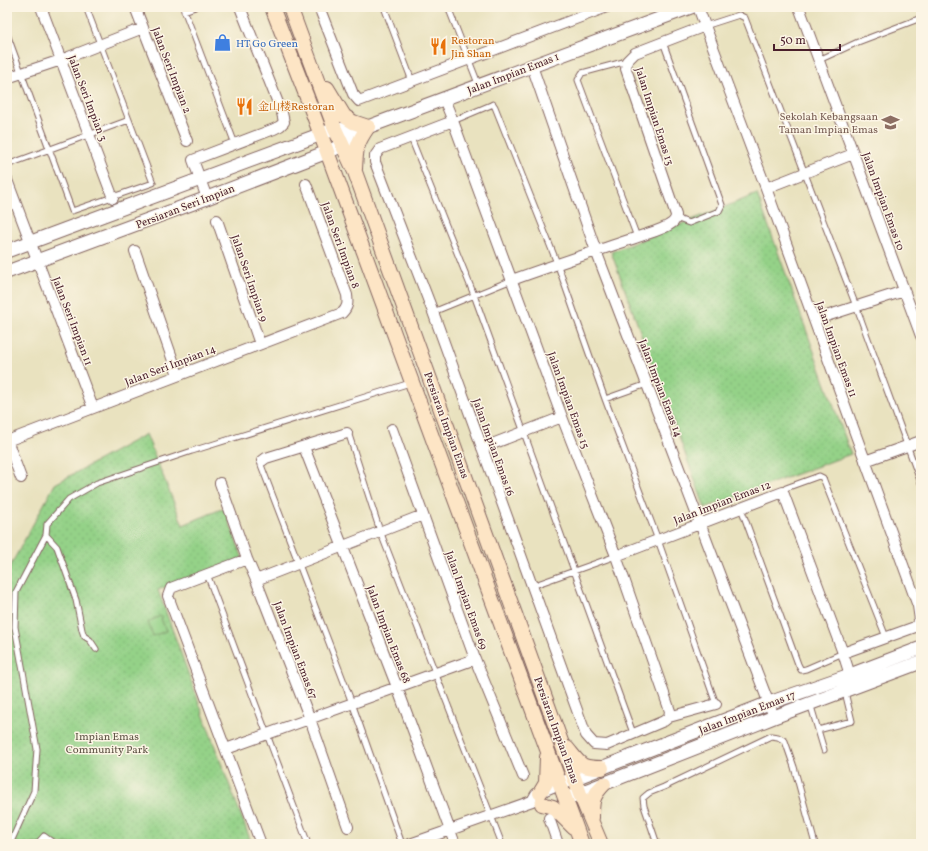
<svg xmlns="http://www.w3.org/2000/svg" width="928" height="851" font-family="Vollkorn,'Noto Serif SC',serif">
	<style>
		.grass { fill: url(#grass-dots); stroke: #6f785a }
		.garden { fill: #94d288; stroke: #6f785a }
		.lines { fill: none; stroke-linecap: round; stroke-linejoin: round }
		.service-casing { stroke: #82635f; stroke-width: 7 }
		.minor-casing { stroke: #82635f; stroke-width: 12 }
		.tertiary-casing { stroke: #82635f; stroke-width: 15 }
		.secondary-casing { stroke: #82635f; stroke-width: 16 }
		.service { stroke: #fff; stroke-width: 5 }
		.minor { stroke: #fff; stroke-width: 10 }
		.tertiary { stroke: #fff; stroke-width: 13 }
		.secondary { stroke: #fde5c5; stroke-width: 14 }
		.labels { text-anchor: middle; stroke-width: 3; stroke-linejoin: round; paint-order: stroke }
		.food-label { font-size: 11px; fill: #c56008; stroke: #fcf5e5; text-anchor: start }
		.shop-label { font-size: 11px; fill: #366cbe; stroke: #fcf5e5; text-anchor: start }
		.street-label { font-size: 11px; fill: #4a1f2b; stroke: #fcf5e5 }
		.education-label { font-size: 11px; fill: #785e54; stroke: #fcf5e5; text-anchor: end }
		.park-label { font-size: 11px; fill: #605547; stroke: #fcf5e5 }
	</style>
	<defs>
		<pattern id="grass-dots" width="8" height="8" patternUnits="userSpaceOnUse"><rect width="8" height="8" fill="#94d288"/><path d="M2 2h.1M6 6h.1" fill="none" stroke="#81b476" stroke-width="1.8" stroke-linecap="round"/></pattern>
	</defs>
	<rect width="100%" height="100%" fill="#fcf5e5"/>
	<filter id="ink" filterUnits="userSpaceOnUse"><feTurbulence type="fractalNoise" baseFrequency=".025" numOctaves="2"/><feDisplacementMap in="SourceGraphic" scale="8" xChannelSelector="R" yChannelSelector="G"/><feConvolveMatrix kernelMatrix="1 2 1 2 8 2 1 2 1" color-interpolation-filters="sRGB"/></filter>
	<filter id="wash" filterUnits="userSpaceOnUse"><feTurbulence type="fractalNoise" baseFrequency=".012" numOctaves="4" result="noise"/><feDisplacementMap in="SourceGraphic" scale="16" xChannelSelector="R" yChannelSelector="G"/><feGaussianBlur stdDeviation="0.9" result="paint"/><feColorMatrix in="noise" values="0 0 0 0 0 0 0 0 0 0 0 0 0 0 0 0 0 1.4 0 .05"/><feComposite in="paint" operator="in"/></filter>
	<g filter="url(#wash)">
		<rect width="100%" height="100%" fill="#e9e2bf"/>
		<path class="grass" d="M757,194L851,454L705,508L611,252Z
			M146,434L183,525L224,508L243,559L158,590L218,755L252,844H7V572L55,484Z"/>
		<path class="garden" d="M160,616L166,631L153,636L148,622Z"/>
	</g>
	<g filter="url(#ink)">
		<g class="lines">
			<defs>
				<path id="service" d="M183,7L235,144
					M384,7L412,81
					M448,7L479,86
					M184,11L195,7
					M705,26L739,15L745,18L856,306L921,483
					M7,34L72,211L153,183L86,7
					M663,42L722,205L719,211L689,223L681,220L676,216
					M819,60L858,42L921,18
					M627,61L582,73L578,80L637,237
					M453,121L491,105L493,104L495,107L557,263L605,399L658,540L716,704
					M411,138L474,295L633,733
					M7,165L129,120
					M433,312L512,280
					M605,399L647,384
					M347,433L349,435L380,531L502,844
					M262,461L261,465L352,703L402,844
					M783,492L786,488L819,476L823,478L886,637
					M741,508L798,664L801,670L806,669L843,653
					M46,535L57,547L76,600L82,630L84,636L90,640L96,649
					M207,574L308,844
					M532,586L616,556
					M810,703L824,750
					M818,730L852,721L845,692
					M10,844L34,791L37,749L15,627L16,592L46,535L47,524L69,499L97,483L192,451L410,383
					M37,844L44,836L55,844
					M657,844L644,806L643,798L649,793L664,787L771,736L778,737L785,741L794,767L815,844"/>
				<path id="minor" d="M41,7L113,198
					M135,7L187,141
					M319,7L353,94L359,101L607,7
					M698,7L766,188L918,606L920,620L915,627L843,653
					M799,7L921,336
					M532,66L596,251L774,717
					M7,78L61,60L143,28
					M444,99L453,121L562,417L616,556L670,711L669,717L664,721L607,745L594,744L586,735L433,312L375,162V156L380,149L453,121
					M7,180L93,408
					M766,188L853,154
					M207,198L193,160L274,129L280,126L284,122L282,113L240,7
					M217,220L260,344
					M135,251L178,375
					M512,280C553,265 594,252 635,238C645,234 664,230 672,223C675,221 676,219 676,215L626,69L627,61L635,53L705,26
					M814,320L904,291
					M392,429L475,659L523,776
					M7,440L21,478
					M7,441L342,313C348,307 348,303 347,295L306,184
					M304,447L397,687L455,844
					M482,448L562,417
					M262,461L266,458L347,433
					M865,461L921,441
					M220,483L247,559L256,580L310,719L348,827
					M616,556L783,492L843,653L850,675
					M247,559L171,588L168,596L261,844
					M256,580L423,515
					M669,717L716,704
					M226,749L475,659
					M549,818L558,844
					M410,844L532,801L536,794L560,784"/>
				<path id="tertiary" d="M7,251L335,129L357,131L691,7
					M7,272L207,198L327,152L343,145L357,131
					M560,784L769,703L850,675L921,648
					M570,797L774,717L921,662"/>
				<path id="secondary" d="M272,7L308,100L582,844
					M290,7L335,129L355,172L580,794L601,844
					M327,88L344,116L353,122L368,127C356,144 356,149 355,169
					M567,748C581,765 580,768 602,768
					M540,793L546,783L547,757
					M542,804L553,807L573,827
					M592,818C592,802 592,796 604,784"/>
			</defs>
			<use href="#service" class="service-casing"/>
			<use href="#minor" class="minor-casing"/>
			<use href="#tertiary" class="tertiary-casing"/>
			<use href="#secondary" class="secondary-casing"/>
			<use href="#service" class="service"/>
			<use href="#minor" class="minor"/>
			<use href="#tertiary" class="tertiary"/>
			<use href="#secondary" class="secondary"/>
		</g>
	</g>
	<defs>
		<symbol id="shop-bare" viewBox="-9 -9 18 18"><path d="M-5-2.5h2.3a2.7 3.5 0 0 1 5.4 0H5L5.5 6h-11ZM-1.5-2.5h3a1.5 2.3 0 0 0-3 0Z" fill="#3f7fe0" stroke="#fcf5e5" stroke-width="2.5" paint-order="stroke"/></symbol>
		<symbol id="restaurant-bare" viewBox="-9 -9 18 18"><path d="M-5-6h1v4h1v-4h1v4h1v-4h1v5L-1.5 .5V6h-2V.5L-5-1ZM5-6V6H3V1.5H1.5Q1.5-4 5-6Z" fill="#e8710a" stroke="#fcf5e5" stroke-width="2.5" paint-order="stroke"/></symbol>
		<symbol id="school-bare" viewBox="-9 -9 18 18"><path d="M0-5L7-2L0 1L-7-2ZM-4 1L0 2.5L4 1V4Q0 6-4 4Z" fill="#8d6e63" stroke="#fcf5e5" stroke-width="2.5" paint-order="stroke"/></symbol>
	</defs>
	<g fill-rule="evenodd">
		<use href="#shop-bare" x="210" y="30" width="25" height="25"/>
		<use href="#restaurant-bare" x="426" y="34" width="25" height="25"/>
		<use href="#restaurant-bare" x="232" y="94" width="25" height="25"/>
		<use href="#school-bare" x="878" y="110" width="25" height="25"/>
	</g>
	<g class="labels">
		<g class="food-label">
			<text x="451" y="44">Restoran<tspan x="451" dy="13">Jin Shan</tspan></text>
			<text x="258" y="110">金山楼Restoran</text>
		</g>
		<g class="shop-label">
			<text x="236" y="47">HT Go Green</text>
		</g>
		<g class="street-label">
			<text transform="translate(172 70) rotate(69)" y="4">Jalan Seri Impian 2</text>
			<text transform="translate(513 73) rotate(-21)" y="4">Jalan Impian Emas 1</text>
			<text transform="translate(88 98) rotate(69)" y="4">Jalan Seri Impian 3</text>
			<text transform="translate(655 116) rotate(72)" y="4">Jalan Impian Emas 13</text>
			<text transform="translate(884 201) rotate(70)" y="4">Jalan Impian Emas 10</text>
			<text transform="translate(185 206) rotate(-21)" y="4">Persiaran Seri Impian</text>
			<text transform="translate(341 245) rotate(70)" y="4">Jalan Seri Impian 8</text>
			<text transform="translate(250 278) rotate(71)" y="4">Jalan Seri Impian 9</text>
			<text transform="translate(73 321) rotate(69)" y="4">Jalan Seri Impian 11</text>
			<text transform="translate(837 349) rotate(70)" y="4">Jalan Impian Emas 11</text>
			<text transform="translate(170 365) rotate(-21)" y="4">Jalan Seri Impian 14</text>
			<text transform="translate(661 388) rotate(69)" y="4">Jalan Impian Emas 14</text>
			<text transform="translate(569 400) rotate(70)" y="4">Jalan Impian Emas 15</text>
			<text transform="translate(447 425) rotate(70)" y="4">Persiaran Impian Emas</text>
			<text transform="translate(494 447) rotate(70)" y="4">Jalan Impian Emas 16</text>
			<text transform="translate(722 502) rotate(-21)" y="4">Jalan Impian Emas 12</text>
			<text transform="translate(467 600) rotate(70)" y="4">Jalan Impian Emas 69</text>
			<text transform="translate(389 634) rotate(69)" y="4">Jalan Impian Emas 68</text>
			<text transform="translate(296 650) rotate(69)" y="4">Jalan Impian Emas 67</text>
			<text transform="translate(747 712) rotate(-21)" y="4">Jalan Impian Emas 17</text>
			<text transform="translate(557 730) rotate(70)" y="4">Persiaran Impian Emas</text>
		</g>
		<g class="education-label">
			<text x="878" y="120">Sekolah Kebangsaan<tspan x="878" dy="13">Taman Impian Emas</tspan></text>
		</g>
		<g class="park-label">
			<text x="107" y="740">Impian Emas<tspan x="107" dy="13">Community Park</tspan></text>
		</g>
	</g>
	<rect width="928" height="851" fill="none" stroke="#fcf5e5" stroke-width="24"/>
	<path d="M774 44v6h66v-6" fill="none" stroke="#4a1f2b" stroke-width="2"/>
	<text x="780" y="44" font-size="12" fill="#4a1f2b" stroke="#fcf5e5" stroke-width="3" paint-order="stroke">50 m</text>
</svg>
